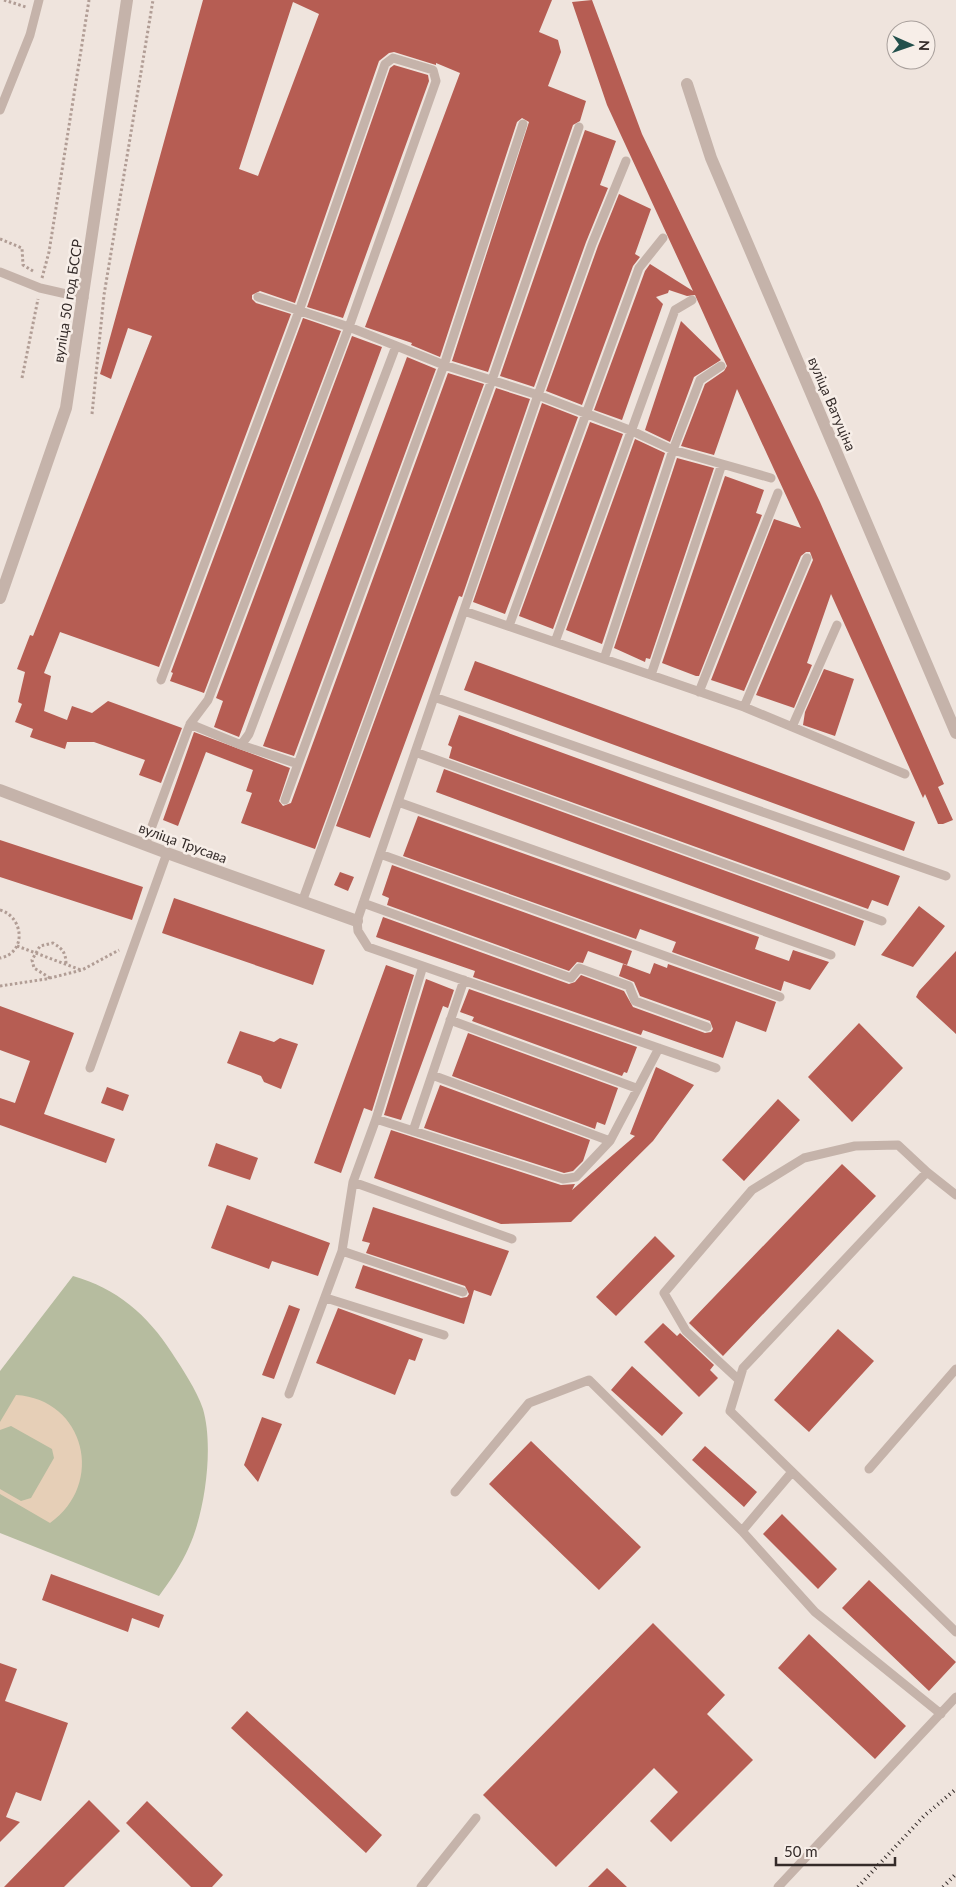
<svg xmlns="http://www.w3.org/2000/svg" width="956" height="1887" font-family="Lato,sans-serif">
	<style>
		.green { fill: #b6bc9f }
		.sand { fill: #e6cfb7 }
		.building { fill: #b65d53; fill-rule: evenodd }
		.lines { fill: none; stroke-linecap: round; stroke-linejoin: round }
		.path { stroke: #b19d95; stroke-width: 3; stroke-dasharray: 2.5 2.5; stroke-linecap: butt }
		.service { stroke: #c5b3aa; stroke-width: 9 }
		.minor { stroke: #c5b3aa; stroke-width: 12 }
		.rail { stroke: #342b29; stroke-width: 4; stroke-dasharray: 1 4; stroke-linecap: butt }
		.labels { text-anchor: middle; stroke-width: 5; stroke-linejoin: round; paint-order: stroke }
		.street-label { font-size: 14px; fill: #342b29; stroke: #f7eee8 }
	</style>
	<rect width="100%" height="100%" fill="#efe4dd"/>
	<path class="green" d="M73,1276C116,1288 148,1315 172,1353C183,1370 196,1389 203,1409C214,1447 205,1512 189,1547C181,1565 170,1581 159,1596L0,1533V1371Z"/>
	<path class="sand" d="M16,1395C85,1399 106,1484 50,1523L0,1494V1489L21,1501L31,1498L54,1458L52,1449L11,1426L0,1430V1422Z"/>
	<path class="building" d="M203,0H552L539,32L558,40L561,52L548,86L586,101L580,121L573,125L488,372L452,361L529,122L522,118L517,122L440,357L411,345L412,343L365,327L460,73L436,63V65L394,52L389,53L379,61L295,303L260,291L252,295V299L256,303L291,314L159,667L60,632L44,673L51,676L44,711L67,720L72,706L92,713L108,701L182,728L161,783L139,775L145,760L94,742H67L65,749L30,737L33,729L15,722L22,704L18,702L25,672L17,669L30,635L33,636L152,336L128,328L111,379L100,374ZM293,2L319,14L258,176L239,169Z
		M592,0L642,134L820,502L944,784L938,787L953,820L943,824H938L925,794L923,798L831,594L807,663L812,665L794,708L756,695L813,560L810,552H806L801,556L744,691L711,680L774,519L801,528L737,389L714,455L681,446L705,384L724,371L727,366L695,295L687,296L669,290L668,293L656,297L663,304L622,420L594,410L645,271L650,264L693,291L607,105L572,2Z
		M394,65L428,75L429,81L343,318L307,307L390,68Z
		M585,130L616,141L600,185L608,188L586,242L534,387L500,376Z
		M619,194L651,209L635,254L640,257L633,266L582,405L546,391L598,246Z
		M303,318L341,331L204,693L170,681L173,673L171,672Z
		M681,321L721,360L694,377L670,442L645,430Z
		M352,336L382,347L239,737L214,727L223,701L216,698Z
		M407,357L436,369L294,756L263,746Z
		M448,373L484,384L315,849L241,823L252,793L246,791L253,770L206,752L178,826L163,820L194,732L290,768L279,801L283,806L291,803Z
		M496,388L530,399L462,597L459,596L370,838L336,826Z
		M542,403L578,417L505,614L473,602Z
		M590,422L623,434L553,629L519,616Z
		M635,439L665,453L602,644L566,630Z
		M677,458L714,468L650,659L646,658L645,662L614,648Z
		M725,476L764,490L756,513L762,515L699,676H696L662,663Z
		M475,661L915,822L904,851L464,690Z
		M824,669L854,679L835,736L803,725L805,712Z
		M459,715L900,876L888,906L872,900L868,909L449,758L452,747L448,745Z
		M444,769L864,921L855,946L436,792Z
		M418,816L759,937L755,949L789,961L793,950L829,962L810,990L784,981L781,991L672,952L676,942L640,929L636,939L403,856Z
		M0,840L143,887L132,920L0,877Z
		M392,865L632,951L627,965L588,951L583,963L577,962L569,971L387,905L389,898L382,895Z
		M340,872L354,877L348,891L334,885Z
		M174,898L325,950L313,985L162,933Z
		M919,906L945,926L913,967L881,955Z
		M383,917L569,984L575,982L581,975L624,991L633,1007L705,1033L711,1032L713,1029L710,1021L640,996L634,982L619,976L623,964L650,974L654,963L667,968L668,964L776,1002L766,1032L736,1021L723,1058L643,1030L641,1035L473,977L475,971L376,937Z
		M956,951V1034L916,997L919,991Z
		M386,965L414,975L372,1111L364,1108L341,1173L314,1163Z
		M426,979L454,990L448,1008L443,1006L401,1120L384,1115Z
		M469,989L637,1047L627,1073L624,1072L622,1076L472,1021L474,1017L460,1012Z
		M0,1006L74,1033L44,1114L115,1139L106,1163L0,1125V1098L15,1103L30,1061L0,1050Z
		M859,1023L903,1068L852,1122L808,1077Z
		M240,1031L274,1042L280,1038L298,1044L281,1089L264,1082L261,1076L227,1063Z
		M468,1033L618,1088L605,1125L597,1122L595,1129L452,1076Z
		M656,1067L694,1085L653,1141L571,1222L501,1224L374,1178L391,1130L561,1185L575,1184L572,1190L635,1136L630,1134Z
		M440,1085L590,1140L583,1161L573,1171L564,1173L424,1128Z
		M107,1087L129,1095L123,1111L101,1103Z
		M778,1099L800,1120L744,1181L722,1160Z
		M216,1143L258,1158L250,1180L208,1166Z
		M842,1164L876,1196L723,1356L689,1323Z
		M227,1205L330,1243L318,1276L272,1261L269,1269L211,1248Z
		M373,1207L509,1251L491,1296L474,1290L464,1324L355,1288L363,1265L461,1298L467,1297L469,1294L465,1286L366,1253L370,1243L362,1241Z
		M655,1236L675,1256L616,1316L596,1297Z
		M289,1305L300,1309L274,1379L262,1375Z
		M338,1308L423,1339L415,1361L409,1359L395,1395L316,1363Z
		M663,1323L677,1336L680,1333L714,1365L710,1370L718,1378L699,1397L644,1342Z
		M838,1329L874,1361L809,1432L774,1400Z
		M632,1366L683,1413L662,1436L611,1390Z
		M262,1417L282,1424L258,1482L244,1465Z
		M531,1441L641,1547L599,1590L489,1484Z
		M705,1446L757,1492L744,1507L692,1460Z
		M782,1514L837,1569L818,1589L763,1534Z
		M51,1574L164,1615L159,1628L132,1618L128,1632L42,1600Z
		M869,1580L956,1662L929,1691L842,1608Z
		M653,1623L725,1695L707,1714L753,1760L671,1842L650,1821L678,1792L654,1768L556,1867L483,1795Z
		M809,1634L906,1726L875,1759L778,1668Z
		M0,1663L17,1669L5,1701L68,1723L41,1801L16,1792L6,1817L20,1822L0,1842Z
		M247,1711L382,1835L366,1853L231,1728Z
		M89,1800L120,1831L64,1887H4Z
		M147,1801L223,1875L212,1887H191L126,1823Z
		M607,1868L627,1887H588Z"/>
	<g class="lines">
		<path class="path" d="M4,0L26,7
			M0,239L22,248L23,265L33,271
			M42,278L49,252L89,0
			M22,378L38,299
			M92,414L104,295L153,0
			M0,910C24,917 27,953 0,958
			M17,946L81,970
			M50,978L34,968L32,960L40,946L53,943C63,949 66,953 66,965
			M0,986L46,979L82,970L119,950"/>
		<path class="service" d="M0,110L30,35L39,0
			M626,161L592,244L538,395L357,921L358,931L368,947L716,1068
			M0,272L40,288L84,298
			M258,297L349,327L444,365L538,395L632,431L673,450L771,478
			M464,611L744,707L905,774
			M509,626L639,268L663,238
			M555,642L675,310L692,300
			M604,659L673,450L700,380L721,366
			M651,675L722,464
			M699,692L778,493
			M434,697L946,876
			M744,707L807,558
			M190,724L241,745L249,734L396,346
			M792,727L837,625
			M241,745L298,764L444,365L523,124
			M415,752L882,921
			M285,800L298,764
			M398,802L831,955
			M145,845L190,724L208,700L349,327L436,81L433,70L393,58L385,64L299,311L161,680
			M380,854L780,997
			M302,902L492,380L579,127
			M363,903L571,978L579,968L629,986L635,1001L707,1027
			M450,1020L636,1088
			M90,1068L167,853
			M432,1075L610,1141
			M376,1119L563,1179L576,1177L610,1141L659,1048
			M413,1131L464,980
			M353,1182L512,1239
			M956,1195L927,1172L743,1368L730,1411L956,1632
			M342,1251L463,1292
			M326,1298L444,1335
			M739,1380L686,1331L664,1293L752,1190L804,1158L855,1146L898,1145L927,1172
			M289,1394L342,1251L353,1182L376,1119L423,966
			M869,1469L956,1369
			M455,1492L529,1403L589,1380L742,1531L815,1612L941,1714
			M742,1531L792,1472
			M421,1887L476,1818
			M778,1887L956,1697"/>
		<path class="minor" d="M687,84L711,158L956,733
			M0,598L66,408L127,0
			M0,790L167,853L357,921"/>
		<path class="rail" d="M858,1887L924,1816L956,1789
			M943,1887L956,1874"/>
	</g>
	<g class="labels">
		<g class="street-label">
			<text transform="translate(68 301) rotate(-81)" y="5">вуліца 50 год БССР</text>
			<text transform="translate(832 404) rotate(67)" y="5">вуліца Ватуціна</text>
			<text transform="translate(183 843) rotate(20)" y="5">вуліца Трусава</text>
		</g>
	</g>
	<g transform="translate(911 45) rotate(92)"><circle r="24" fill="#f7eee8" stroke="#a9a09c"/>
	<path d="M0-4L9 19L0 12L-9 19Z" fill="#23504c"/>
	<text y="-8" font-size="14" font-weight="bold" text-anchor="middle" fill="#342b29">N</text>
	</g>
	<path d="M776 1857v8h119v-8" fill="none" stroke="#342b29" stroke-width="2.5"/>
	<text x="784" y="1857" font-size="15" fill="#342b29" stroke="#f7eee8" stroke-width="4" paint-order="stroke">50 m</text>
</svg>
